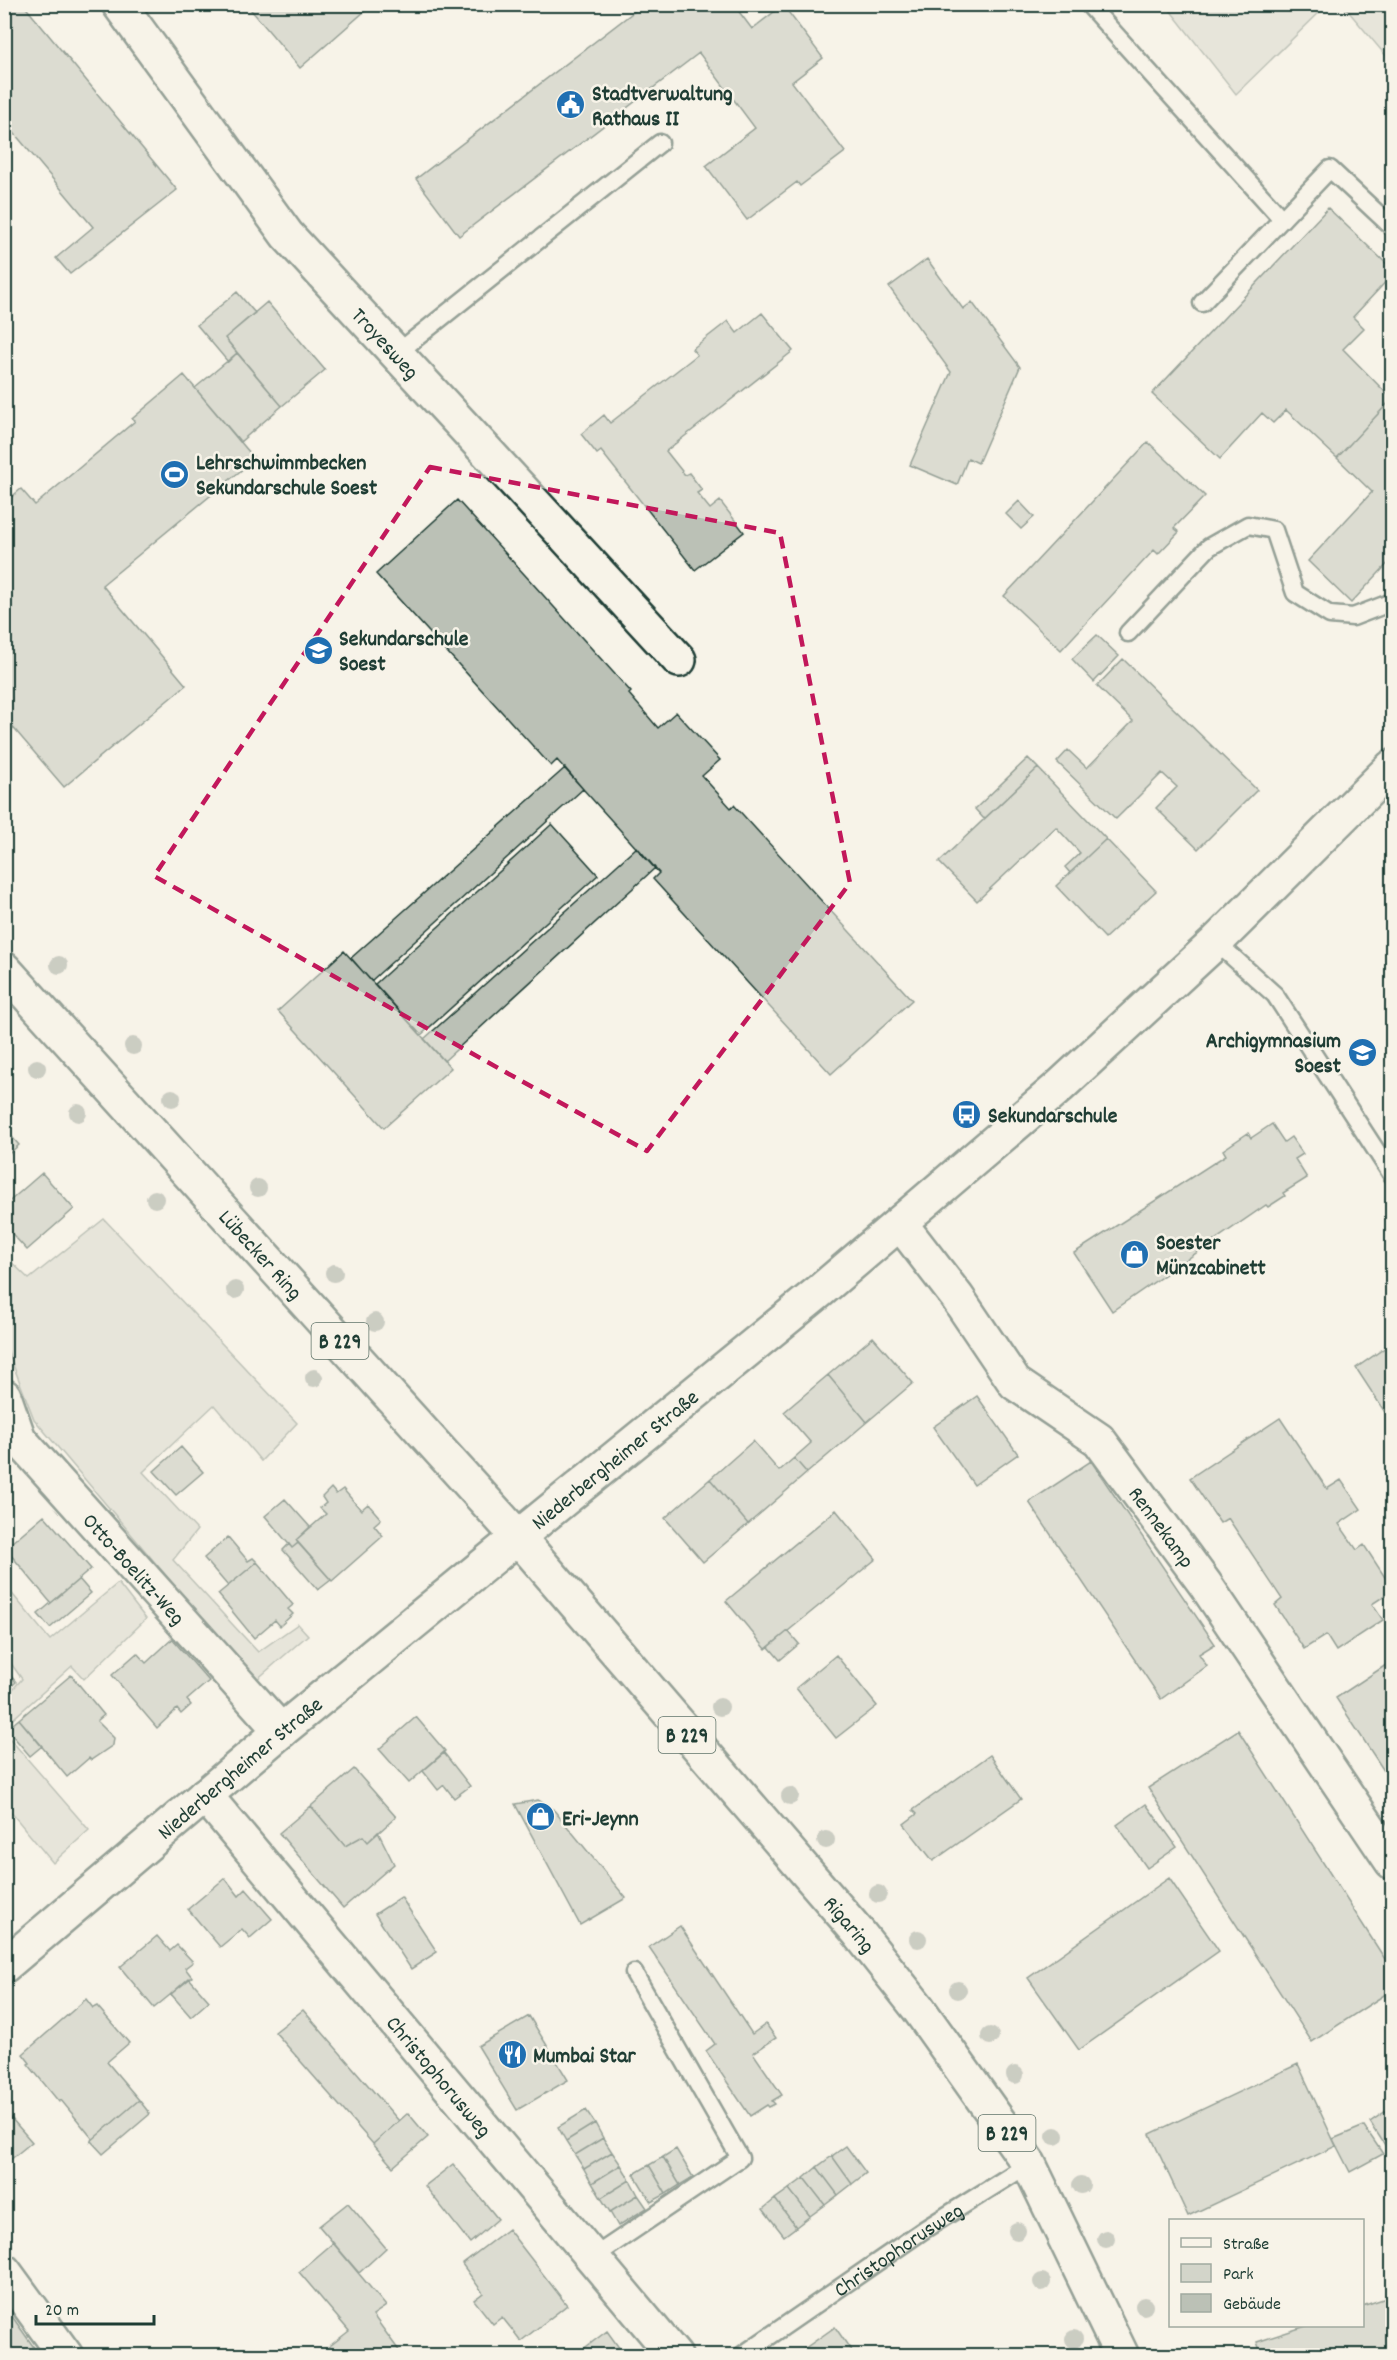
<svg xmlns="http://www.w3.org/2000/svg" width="1397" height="2360" font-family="Dekko,sans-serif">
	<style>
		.green { fill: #d3d5ca; stroke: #79897f; stroke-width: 1.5 }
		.building { fill: #bbc1b6; stroke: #1f3d34; stroke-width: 1.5 }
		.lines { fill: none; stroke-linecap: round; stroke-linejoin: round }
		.service-casing { stroke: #1f3d34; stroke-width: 21 }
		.minor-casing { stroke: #1f3d34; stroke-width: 38 }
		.tertiary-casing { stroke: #1f3d34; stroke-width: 38 }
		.secondary-casing { stroke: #1f3d34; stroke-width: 38 }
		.primary-casing { stroke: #1f3d34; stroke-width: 38 }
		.service { stroke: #f7f3e8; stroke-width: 16 }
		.minor { stroke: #f7f3e8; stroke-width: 33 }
		.tertiary { stroke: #f7f3e8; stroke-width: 33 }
		.secondary { stroke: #f7f3e8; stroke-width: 33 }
		.primary { stroke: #f7f3e8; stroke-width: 33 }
		.tree { fill: #949f96 }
		.marked { fill: none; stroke: #c2185b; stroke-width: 4.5; stroke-dasharray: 12 8; stroke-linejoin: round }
		.labels { text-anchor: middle; stroke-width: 5; stroke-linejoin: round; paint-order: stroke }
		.shield { fill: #f7f3e8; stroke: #60746a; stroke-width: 1.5 }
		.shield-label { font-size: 21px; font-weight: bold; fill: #1f3d34 }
		.poi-label { font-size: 22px; font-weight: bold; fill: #1f3d34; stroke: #f7f3e8; text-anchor: start }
		.street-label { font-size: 22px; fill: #1f3d34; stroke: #f7f3e8 }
	</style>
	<rect width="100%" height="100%" fill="#f7f3e8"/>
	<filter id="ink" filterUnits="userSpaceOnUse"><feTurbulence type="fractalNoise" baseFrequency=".0167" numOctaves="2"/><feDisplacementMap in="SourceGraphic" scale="12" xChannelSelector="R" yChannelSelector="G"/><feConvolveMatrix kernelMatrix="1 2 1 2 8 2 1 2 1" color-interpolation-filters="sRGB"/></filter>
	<g filter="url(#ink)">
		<path class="green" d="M1166,5H1327L1236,94Z
			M1343,5H1392V63Z
			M104,1219L297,1423L261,1461L214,1405L143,1472L197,1530L173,1560L258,1652L298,1624L308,1635L255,1681L34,1419L5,1344L4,1255L29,1279Z
			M118,1583L146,1619L84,1679L72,1666L5,1726V1698L22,1679L5,1655V1585L50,1640Z
			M4,1732L89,1830L53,1863L5,1805Z"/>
		<path class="building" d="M4,4H23L177,190L70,274L56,258L93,227L4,121Z
			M246,4H373L300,68Z
			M644,4H743L737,9L752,29L783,5L823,58L792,82L845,152L800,186L797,182L747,220L706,166L755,128L699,53L459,236L416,179Z
			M1328,208L1392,269V275L1353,317L1364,328L1343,349L1392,399L1337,458L1286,410L1273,423L1262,413L1220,459L1152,394Z
			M927,259L963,309L972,302L1020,367L978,463L968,458L957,485L910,465L951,372L889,287Z
			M237,292L255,313L225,338L237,353L228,362L197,325Z
			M267,302L325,370L282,406L225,338Z
			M762,313L793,351L666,451L685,475L689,473L702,490L697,493L710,509L720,501L744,532L695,570L601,451L597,454L581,434L604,415L610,423L697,355L692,349L728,321L737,333Z
			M237,353L282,406L240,442L195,388Z
			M184,375L255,459L102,585L186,685L64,787L4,717V503L21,489L35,505L135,421L132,419Z
			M1392,399V559L1351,603L1308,561L1372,492L1337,458Z
			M1148,442L1205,496L1174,528L1179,532L1158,554L1154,550L1061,650L1004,596Z
			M457,500L631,692L629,694L658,728L676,712L720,760L702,776L731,808L734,805L912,1000L831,1074L653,879L659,873L583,789L557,760L551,766L376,574Z
			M1019,501L1034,517L1021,529L1006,514Z
			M1097,635L1119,656L1094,682L1072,659Z
			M1123,659L1257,790L1198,849L1156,808L1177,787L1162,773L1116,819L1057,762L1068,750L1087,768L1133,721L1097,686Z
			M1028,758L1038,768L984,819L975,809Z
			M565,768L583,789L371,981L351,958Z
			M1038,768L1106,839L1070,873L1065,867L1080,853L1056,827L977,901L939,862Z
			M552,824L598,875L421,1035L375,984Z
			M1106,839L1156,891L1105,938L1056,886Z
			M637,847L655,868L444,1061L424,1039Z
			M344,951L451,1068L384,1128L278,1011Z
			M1272,1124L1284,1142L1291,1137L1303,1154L1295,1159L1307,1178L1283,1193L1285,1196L1268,1207L1266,1205L1112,1311L1074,1253L1226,1155L1223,1150L1248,1133L1251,1138Z
			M4,1128L19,1145L4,1158Z
			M42,1173L74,1209L27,1250L4,1225V1206Z
			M873,1337L913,1383L867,1422L828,1375Z
			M1392,1343V1423L1356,1368Z
			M828,1375L867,1422L807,1473L794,1458L811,1443L784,1412Z
			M977,1396L1018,1454L974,1485L933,1427Z
			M1280,1418L1327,1489L1341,1480L1361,1509L1339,1524L1357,1550L1364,1545L1392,1588V1591L1372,1604L1383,1620L1336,1651L1326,1635L1304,1649L1275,1605L1282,1599L1228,1518L1220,1523L1190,1478Z
			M753,1441L779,1471L794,1458L807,1473L748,1524L710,1479Z
			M181,1447L203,1472L176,1495L154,1471Z
			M1091,1461L1215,1644L1199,1654L1207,1666L1161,1699L1029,1502Z
			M710,1479L748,1524L703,1562L665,1518Z
			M331,1488L336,1494L343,1489L361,1510L368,1504L381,1519L374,1525L383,1536L332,1581L296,1540L326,1514L320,1508L326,1503L322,1497Z
			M285,1499L310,1527L296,1540L298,1543L292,1548L265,1516Z
			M836,1510L876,1559L766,1649L726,1601Z
			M44,1515L91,1569L51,1603L5,1548Z
			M228,1537L248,1561L253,1558L257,1562L228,1586L204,1558Z
			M298,1543L331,1580L318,1590L283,1550L289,1544L292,1548Z
			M257,1562L293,1605L288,1609L293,1614L280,1626L275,1620L254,1638L218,1594Z
			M79,1579L91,1593L50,1628L38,1614Z
			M788,1631L799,1644L780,1660L769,1647Z
			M172,1639L209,1681L187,1700L191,1705L181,1714L177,1709L157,1728L112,1675L137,1653L146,1663Z
			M836,1655L877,1706L836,1738L796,1688Z
			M1392,1661V1783L1336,1698Z
			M4,1668L16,1682L4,1693Z
			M71,1675L104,1715L97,1721L114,1738L113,1745L91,1760L89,1758L67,1777L19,1719Z
			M416,1717L445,1751L409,1783L379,1749Z
			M19,1719L42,1746L30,1756L7,1729Z
			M1238,1730L1392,1970V1990L1312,2042L1148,1788Z
			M444,1753L470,1786L454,1798L444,1785L438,1790L423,1771Z
			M990,1755L1021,1799L933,1861L904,1824L917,1814L913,1810Z
			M354,1769L396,1817L368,1842L363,1836L345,1846L311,1806Z
			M538,1800L553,1809L626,1898L580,1925L515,1804Z
			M1146,1804L1177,1847L1147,1868L1117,1825Z
			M311,1806L345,1846L363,1836L368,1842L378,1832L394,1864L343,1908L279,1833Z
			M225,1878L239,1896L246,1889L272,1919L250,1938L242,1929L220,1947L188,1909Z
			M1169,1878L1219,1951L1079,2050L1028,1978Z
			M401,1897L437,1952L411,1969L375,1914Z
			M680,1926L752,2034L766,2024L776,2038L753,2053L782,2095L772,2101L775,2104L769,2107L767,2105L750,2116L706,2051L715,2044L649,1947Z
			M157,1936L170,1951L177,1945L193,1962L185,1968L192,1977L154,2008L120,1967Z
			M189,1978L209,2001L191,2017L171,1994Z
			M86,1999L93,2008L97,2006L129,2043L107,2062L139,2100L91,2141L92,2138L61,2100L59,2102L28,2064L30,2063L23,2054Z
			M303,2010L399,2121L373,2144L275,2032Z
			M529,2016L568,2080L517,2110L478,2046Z
			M1298,2064L1336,2146L1188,2216L1150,2134Z
			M139,2100L150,2114L103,2154L91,2141Z
			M1392,2107V2156L1370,2122Z
			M4,2110L32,2142L4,2165Z
			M586,2110L595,2123L566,2141L558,2127Z
			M408,2113L428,2137L393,2167L373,2144Z
			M595,2123L603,2138L575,2155L566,2141Z
			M1364,2126L1383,2154L1350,2172L1333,2139Z
			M603,2138L612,2152L584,2169L575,2155Z
			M846,2146L866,2173L852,2184L832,2156Z
			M676,2149L693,2177L680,2185L663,2157Z
			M612,2152L621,2165L592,2183L584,2169Z
			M832,2156L852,2184L838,2195L817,2167Z
			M663,2157L680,2185L666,2194L649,2165Z
			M453,2164L498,2219L470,2243L425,2186Z
			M621,2165L630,2180L601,2198L592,2183Z
			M649,2165L666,2194L651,2202L634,2174Z
			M817,2167L838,2195L825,2205L804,2178Z
			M804,2178L825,2205L810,2216L789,2189Z
			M630,2180L638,2195L610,2212L601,2198Z
			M789,2189L810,2216L796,2227L775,2199Z
			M638,2195L647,2208L618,2226L610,2212Z
			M775,2199L796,2227L784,2236L763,2209Z
			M348,2203L386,2248L359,2273L319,2226Z
			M508,2229L567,2305L521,2341L502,2317L493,2324L474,2300L483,2293L462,2264Z
			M333,2243L386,2306L373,2315L403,2356H317L349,2331L299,2272Z
			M1392,2296V2356H1262L1257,2342L1306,2326H1362V2306Z
			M4,2305L40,2356H4Z
			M835,2327L855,2356H794Z
			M607,2331L625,2356H574Z"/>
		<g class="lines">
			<defs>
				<g id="service">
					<path d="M1088,4L1282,219"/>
					<path d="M1202,303L1330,169L1392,227"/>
					<path d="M396,354L660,143"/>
					<path d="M1128,633L1209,547L1248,525L1274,530L1295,593L1330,615L1353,617L1392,602"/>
					<path d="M1216,942L1275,995L1392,1175"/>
					<path d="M595,2256L740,2158L634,1973"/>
					<path id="s1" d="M741,2356L925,2229L1029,2164"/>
				</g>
				<g id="minor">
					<path id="s2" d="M119,4L287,235L679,660"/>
					<path id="s3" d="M900,1223L957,1297L1015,1383L1099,1440L1205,1584L1392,1862"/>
					<path id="s4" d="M4,1396L19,1439L281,1731"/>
					<path id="s5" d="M205,1795L675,2356"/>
					<path d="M4,2271L66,2356"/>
				</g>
				<g id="tertiary">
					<path id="s6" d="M518,1537L820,1291L1059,1087L1216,942L1392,767"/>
				</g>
				<g id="secondary">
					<path id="s7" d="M4,1966L281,1731L518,1537"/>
				</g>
				<g id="primary">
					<path id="s8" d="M4,969L518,1537L858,1932L918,2008L1029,2164L1122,2356"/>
				</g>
			</defs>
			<use href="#service" class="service-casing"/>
			<use href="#minor" class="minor-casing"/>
			<use href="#tertiary" class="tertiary-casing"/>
			<use href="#secondary" class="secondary-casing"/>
			<use href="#primary" class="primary-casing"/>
			<use href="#service" class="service"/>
			<use href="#minor" class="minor"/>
			<use href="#tertiary" class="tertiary"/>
			<use href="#secondary" class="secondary"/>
			<use href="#primary" class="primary"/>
		</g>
		<g class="tree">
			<circle cx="59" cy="965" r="9"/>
			<circle cx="133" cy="1046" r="9"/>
			<circle cx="37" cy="1068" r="9"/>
			<circle cx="172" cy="1098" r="9"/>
			<circle cx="78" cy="1113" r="9"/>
			<circle cx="258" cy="1188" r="9"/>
			<circle cx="155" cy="1199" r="9"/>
			<circle cx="334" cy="1273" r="9"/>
			<circle cx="235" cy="1290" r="9"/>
			<circle cx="375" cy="1322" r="9"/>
			<circle cx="314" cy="1378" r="9"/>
			<circle cx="720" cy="1707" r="9"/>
			<circle cx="790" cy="1796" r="9"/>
			<circle cx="826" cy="1840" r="9"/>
			<circle cx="878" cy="1894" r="9"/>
			<circle cx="918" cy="1939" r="9"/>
			<circle cx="958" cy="1990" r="9"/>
			<circle cx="990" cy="2036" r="9"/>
			<circle cx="1015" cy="2075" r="9"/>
			<circle cx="1055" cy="2136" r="9"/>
			<circle cx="1081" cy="2185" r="9"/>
			<circle cx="1017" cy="2231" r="9"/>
			<circle cx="1106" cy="2239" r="9"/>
			<circle cx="1042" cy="2282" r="9"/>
			<circle cx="1144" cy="2306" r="9"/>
			<circle cx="1074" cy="2339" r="9"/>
		</g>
	</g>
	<path d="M0 0H1397V2360H0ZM430,467L780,533L850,883L647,1151L154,876Z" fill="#f7f3e8" fill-opacity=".55" fill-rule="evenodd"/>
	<path class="marked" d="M430,467L780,533L850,883L647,1151L154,876Z"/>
	<defs>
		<symbol id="civic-disc" viewBox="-11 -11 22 22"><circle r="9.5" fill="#1f6fb2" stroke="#f7f3e8"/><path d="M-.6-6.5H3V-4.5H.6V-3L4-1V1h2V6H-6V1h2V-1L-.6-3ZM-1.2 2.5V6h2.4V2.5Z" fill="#fff"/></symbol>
		<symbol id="stadium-disc" viewBox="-11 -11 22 22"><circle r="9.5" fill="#1f6fb2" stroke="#f7f3e8"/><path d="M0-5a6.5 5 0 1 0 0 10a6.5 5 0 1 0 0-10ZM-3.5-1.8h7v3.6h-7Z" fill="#fff"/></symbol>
		<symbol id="school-disc" viewBox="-11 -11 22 22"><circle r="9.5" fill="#1f6fb2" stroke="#f7f3e8"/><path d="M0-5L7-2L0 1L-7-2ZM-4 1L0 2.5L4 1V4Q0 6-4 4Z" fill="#fff"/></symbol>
		<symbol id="bus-disc" viewBox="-11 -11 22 22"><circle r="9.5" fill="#1f6fb2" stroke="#f7f3e8"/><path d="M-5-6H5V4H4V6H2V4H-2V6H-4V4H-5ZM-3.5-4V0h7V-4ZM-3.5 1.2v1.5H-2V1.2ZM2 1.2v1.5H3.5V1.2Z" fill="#fff"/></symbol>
		<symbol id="shop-disc" viewBox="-11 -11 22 22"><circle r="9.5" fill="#1f6fb2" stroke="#f7f3e8"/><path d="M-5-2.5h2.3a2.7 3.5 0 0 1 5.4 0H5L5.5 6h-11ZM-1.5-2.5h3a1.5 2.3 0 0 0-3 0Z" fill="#fff"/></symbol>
		<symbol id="restaurant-disc" viewBox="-11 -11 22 22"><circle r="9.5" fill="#1f6fb2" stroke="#f7f3e8"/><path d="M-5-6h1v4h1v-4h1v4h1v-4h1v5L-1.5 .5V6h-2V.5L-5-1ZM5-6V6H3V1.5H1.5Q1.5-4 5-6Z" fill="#fff"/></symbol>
	</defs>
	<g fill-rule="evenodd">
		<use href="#civic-disc" x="554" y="88" width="33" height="33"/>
		<use href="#stadium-disc" x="158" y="458" width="33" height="33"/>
		<use href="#school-disc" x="302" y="634" width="33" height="33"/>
		<use href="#school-disc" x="1346" y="1036" width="33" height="33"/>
		<use href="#bus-disc" x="950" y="1098" width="33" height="33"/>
		<use href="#shop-disc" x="1118" y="1238" width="33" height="33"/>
		<use href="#shop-disc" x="524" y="1800" width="33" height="33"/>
		<use href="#restaurant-disc" x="496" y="2038" width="33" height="33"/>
	</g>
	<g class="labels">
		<g class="shield">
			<rect x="311.5" y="1323" width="57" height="36" rx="4.5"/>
			<rect x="658.5" y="1717" width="57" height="36" rx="4.5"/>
			<rect x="978.5" y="2115" width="57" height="36" rx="4.5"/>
		</g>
		<g class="shield-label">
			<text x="340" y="1348">B 229</text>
			<text x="687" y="1742">B 229</text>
			<text x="1007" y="2140">B 229</text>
		</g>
		<g class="poi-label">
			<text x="592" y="100">Stadtverwaltung<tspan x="592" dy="25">Rathaus II</tspan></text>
			<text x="196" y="469">Lehrschwimmbecken<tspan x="196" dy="25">Sekundarschule Soest</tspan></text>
			<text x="339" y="645">Sekundarschule<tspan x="339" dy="25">Soest</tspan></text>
			<text x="1341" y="1047" text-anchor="end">Archigymnasium<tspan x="1341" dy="25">Soest</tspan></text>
			<text x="988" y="1122">Sekundarschule</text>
			<text x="1156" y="1249">Soester<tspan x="1156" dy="25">Münzcabinett</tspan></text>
			<text x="562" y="1825">Eri-Jeynn</text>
			<text x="533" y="2062">Mumbai Star</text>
		</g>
		<g class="street-label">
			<text dy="8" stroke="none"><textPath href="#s2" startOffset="432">Troyesweg</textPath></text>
			<text dy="8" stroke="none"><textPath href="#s8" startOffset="384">Lübecker Ring</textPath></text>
			<text dy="8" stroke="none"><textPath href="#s6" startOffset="124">Niederbergheimer Straße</textPath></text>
			<text dy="8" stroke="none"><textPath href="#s3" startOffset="406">Rennekamp</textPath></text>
			<text dy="8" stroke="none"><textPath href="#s4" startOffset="219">Otto-Boelitz-Weg</textPath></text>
			<text dy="8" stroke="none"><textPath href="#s7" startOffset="308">Niederbergheimer Straße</textPath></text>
			<text dy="8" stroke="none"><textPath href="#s8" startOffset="1276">Rigaring</textPath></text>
			<text dy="8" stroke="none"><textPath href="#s5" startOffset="366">Christophorusweg</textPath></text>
			<text dy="8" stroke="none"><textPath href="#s1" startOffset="190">Christophorusweg</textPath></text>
		</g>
	</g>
	<rect width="1397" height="2360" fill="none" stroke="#f7f3e8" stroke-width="24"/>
	<rect x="12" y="12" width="1373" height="2336" fill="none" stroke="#1f3d34" stroke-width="2" filter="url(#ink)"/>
	<rect x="1169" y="2219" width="195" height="108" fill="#f7f3e8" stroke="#a1aaa0" stroke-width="1.5"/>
	<rect x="1181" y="2238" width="30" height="9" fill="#f7f3e8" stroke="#a1aaa0" stroke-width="1.5"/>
	<text x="1223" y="2249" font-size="18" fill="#1f3d34">Straße</text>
	<rect x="1181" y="2264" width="30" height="18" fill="#d3d5ca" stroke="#a1aaa0" stroke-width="1.5"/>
	<text x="1223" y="2279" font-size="18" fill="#1f3d34">Park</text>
	<rect x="1181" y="2294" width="30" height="18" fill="#bbc1b6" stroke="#a1aaa0" stroke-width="1.5"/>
	<text x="1223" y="2309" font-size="18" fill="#1f3d34">Gebäude</text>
	<path d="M36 2315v9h118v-9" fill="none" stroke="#1f3d34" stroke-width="3"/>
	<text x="45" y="2315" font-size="18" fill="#1f3d34" stroke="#f7f3e8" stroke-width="4.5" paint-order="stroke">20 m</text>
</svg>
